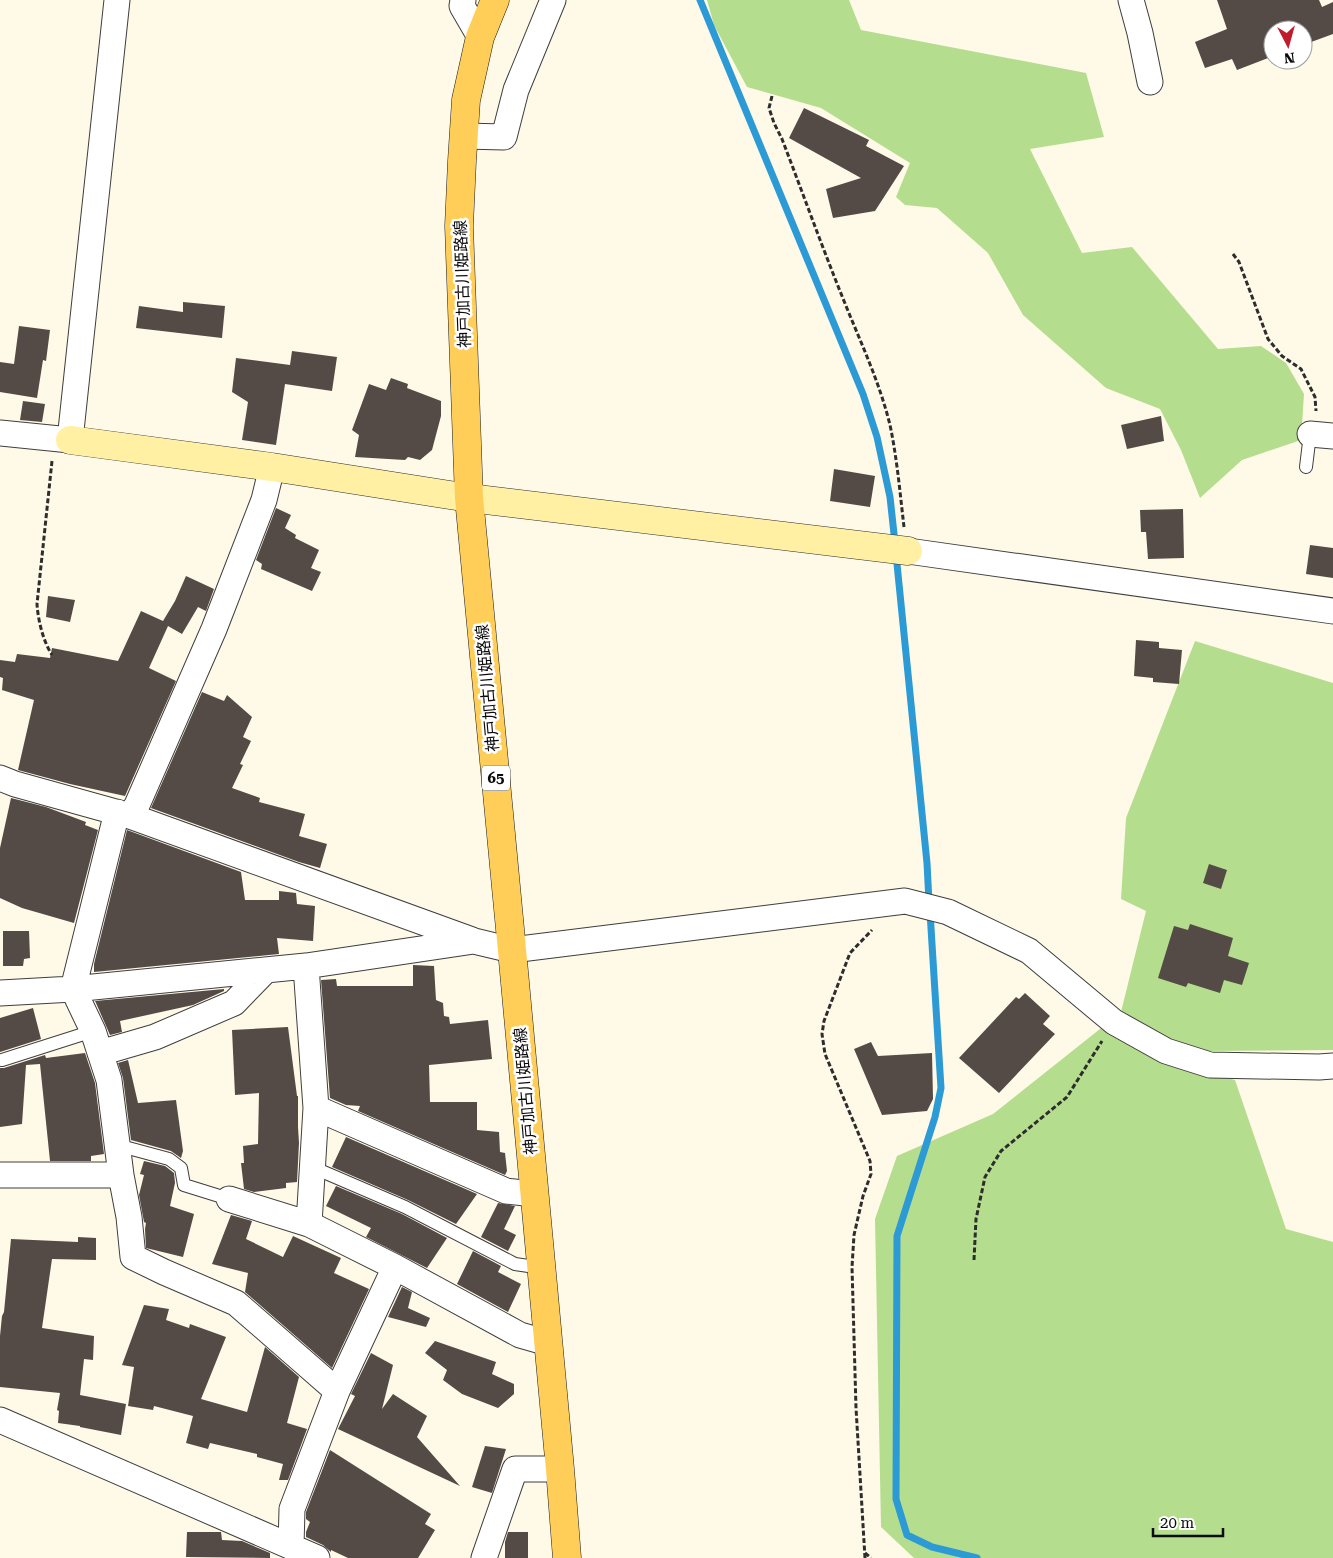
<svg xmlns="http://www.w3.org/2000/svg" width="1333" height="1558" font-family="'Roboto Serif','Noto Sans JP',serif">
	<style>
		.forest { fill: #b5dd8e }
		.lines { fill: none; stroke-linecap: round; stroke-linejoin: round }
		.stream { stroke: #2c9ad5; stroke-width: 7 }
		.building { fill: #544b46 }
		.lane-casing { stroke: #3e3e3e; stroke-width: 14 }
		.street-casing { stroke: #3e3e3e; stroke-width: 27 }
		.secondary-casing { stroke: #2d2d2d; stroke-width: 29 }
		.primary-casing { stroke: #1c1c1c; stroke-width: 29 }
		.path { stroke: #2d2d2d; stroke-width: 3; stroke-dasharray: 5 2.5; stroke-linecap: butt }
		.lane { stroke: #fff; stroke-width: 12 }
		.street { stroke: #fff; stroke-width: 25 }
		.secondary { stroke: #fff0a3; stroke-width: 28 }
		.primary { stroke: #ffce58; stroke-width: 28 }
		.labels { text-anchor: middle; stroke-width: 5; stroke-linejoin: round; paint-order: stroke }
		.shield { fill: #fff; stroke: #545454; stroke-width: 1 }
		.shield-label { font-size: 15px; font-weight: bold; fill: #0b0b0b }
		.street-label { font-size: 16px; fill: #0b0b0b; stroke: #fff }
	</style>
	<rect width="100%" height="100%" fill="#fff9e8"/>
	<path class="forest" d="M707,0H849L861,30L1086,73L1104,137L1030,149L1082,253L1132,247L1218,349L1261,346L1286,363L1304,394L1301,440L1242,460L1200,498L1181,450L1160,409L1106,388L1023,315L988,253L937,208L905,205L896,197L910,163L821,108L747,87L714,25Z
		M1195,641L1333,683V1050L1208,1051L1168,1040L1120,1016L1146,911L1121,899L1126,818Z
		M1105,1025L1153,1057L1235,1080L1286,1229L1333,1242V1558H914L881,1527L875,1219L897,1156L993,1114Z"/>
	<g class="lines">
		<path class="stream" d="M700,0L863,394L877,437L890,497L895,543
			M896,554L927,863L929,902
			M930,912L941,1088L935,1117L897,1236L896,1499L907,1535L932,1547L977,1558"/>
	</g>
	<path class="building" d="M1217,0H1319L1322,7L1333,2V34L1303,45V30H1273V56L1237,70L1232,59L1205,68L1195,42L1227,29Z
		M804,108L869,140L866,146L904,166L875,211L833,218L826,189L861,178L789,138Z
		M183,302L225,306L222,338L136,328L139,306L183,312Z
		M19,326L50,330L46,361L43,360L37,398L0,392V362L14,364Z
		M292,351L337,357L332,391L285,384L276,445L242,440L248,402L232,392L236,358L290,365Z
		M391,378L408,384L407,388L441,401V416L432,450L420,460L408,457L405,460L355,457L359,435L352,430L369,384L386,390Z
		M23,401L45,404L42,422L20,420Z
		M1161,416L1164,441L1127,449L1121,425Z
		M834,469L875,476L870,507L830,501Z
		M276,508L291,515L285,528L296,535L295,538L319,550L311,568L321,572L312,591L261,569L262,564L256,560Z
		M1183,509L1184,558L1148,559L1146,532H1141L1140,510Z
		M1310,545L1333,548V578L1306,574Z
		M186,576L214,589L206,611L198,607L182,634L168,626L149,668L176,681L125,796L70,784L18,770L34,700L2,690L3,678L0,677V660L15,662L17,654L50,658L52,648L118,661L141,611L163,621L175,601Z
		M48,596L75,600L70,622L46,617Z
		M1136,640L1159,642V648L1182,650L1179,684L1153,682V678L1134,676Z
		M202,692L224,701L227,695L252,717L243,737L251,741L240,764L243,765L232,788L260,798L259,802L305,814L299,836L327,844L320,868L299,862L151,808Z
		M11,798L46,807L86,822L85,825L98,830L74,923L22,908L0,898V848Z
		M127,830L241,872L245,900H279V891L296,893L297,904L315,906L313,941L277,938L279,954L94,972V964Z
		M1209,864L1227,870L1221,889L1203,883Z
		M1190,924L1233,938L1228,956L1249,963L1242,985L1224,980L1220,993L1188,983L1186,987L1158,978L1174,926L1188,930Z
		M3,931H29L30,958L24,959L23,966H3Z
		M413,965L434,966L436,1000L443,1003L444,1016L449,1017L450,1024L488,1020L492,1059L429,1065L430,1102H477V1130L499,1132L500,1152L505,1153L507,1171L505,1175L358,1111L360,1106L346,1105L330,1098L321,980L336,979L337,986H413Z
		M224,989V991L193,1005L120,1021L122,1032L110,1035L96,1003L95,1001Z
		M1025,993L1050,1016L1043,1024L1055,1034L999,1093L959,1058L1016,997L1019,999Z
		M33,1008L41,1039L0,1052V1018Z
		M288,1027L297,1096H298V1127L299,1143L297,1182L286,1183V1188L254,1192L244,1189L241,1163H244L243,1146L258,1144L259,1093L235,1095L232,1030Z
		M871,1042L878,1056L932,1053L933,1099L927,1111L882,1115L854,1049Z
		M85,1053L95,1083L104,1154L91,1156V1161H50L40,1064L26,1065L22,1124L0,1127V1068H4L45,1055L46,1058Z
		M128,1060L138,1103L176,1100L183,1151L181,1158L171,1151L131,1140L123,1078L118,1063Z
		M346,1137L477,1194L456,1224L408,1200L332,1167Z
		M144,1161L165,1166L174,1173L175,1183L170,1206L194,1214L183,1257L146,1248L145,1229L146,1223L144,1222L139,1195L144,1175L140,1174Z
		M336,1186L402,1214L447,1238L427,1268L366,1237L371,1228L326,1206Z
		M498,1203L515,1206L504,1229L516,1235L508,1251L481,1237Z
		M231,1215L252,1221L246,1239L283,1257L293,1236L341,1258L334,1273L369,1289L332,1368L245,1292L248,1273L212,1264Z
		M78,1237L96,1238V1260L52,1259L42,1328L94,1336L93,1360L84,1359L80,1395L126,1404L121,1435L80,1427V1426L58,1423L59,1411L57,1410L60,1393L0,1387V1336L2,1316L4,1312L11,1239L78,1242Z
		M473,1251L501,1266L498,1272L521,1284L508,1312L457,1284Z
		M402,1287L412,1292L408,1308L430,1318L426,1327L388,1317Z
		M144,1305L169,1309L166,1320L189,1328L190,1324L226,1337L201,1399L247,1412L265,1347L299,1377L287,1423L307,1429L288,1480H279L283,1464L257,1457V1454L210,1443L208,1449L186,1443L193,1416L154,1406L153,1410L128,1406L134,1367L122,1365Z
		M435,1341L496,1362L492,1374L514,1384V1394L498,1408L462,1394L443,1380L447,1370L425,1353Z
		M371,1353L393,1365L382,1409L393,1394L427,1416L417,1437L460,1486L338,1429L355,1396L351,1394Z
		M485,1446L506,1449L492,1493L472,1487Z
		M330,1450L431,1514L425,1524L435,1530L418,1558H348L331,1550V1552L323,1545L306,1537V1532L310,1522L306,1519V1512Z
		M187,1532H221L222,1540L242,1541L270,1553V1558L186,1557Z
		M508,1532H528V1558H505V1542Z"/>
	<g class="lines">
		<defs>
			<path id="lane" d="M1306,467L1310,434
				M2,1060L93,1031
				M117,1145L169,1159L181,1168L184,1185L229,1199
				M312,1167L405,1207L515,1264L542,1268"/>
			<path id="street" d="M463,0L462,6L480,37
				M1131,0L1140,33L1150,82
				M464,136L504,137L516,90L553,0
				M0,433L70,440L117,0
				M1310,434L1333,436
				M908,551L1333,611
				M0,778L15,784L130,816L472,940
				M117,812L73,989L93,1031L109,1080L121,1175L129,1217L133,1257L164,1272L236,1303L337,1391L292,1509L291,1547
				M130,816L137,805L214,629L264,500L272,467
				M306,966L316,1108L309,1224
				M0,993L73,989L306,966L474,941L512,950L905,901L948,912L1029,951L1114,1022L1166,1051L1210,1065L1319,1067L1333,1066
				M100,1053L155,1037L234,1003L266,970
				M316,1108L506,1191L534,1194
				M0,1175H121
				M229,1199L309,1224L395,1267L520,1335L548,1343
				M337,1391L395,1267
				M0,1420L317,1558
				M484,1558L515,1469H560"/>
			<path id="secondary" d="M70,440L272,467L469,498L908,551"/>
			<path id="primary" d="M495,0L480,37L466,100L462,161L459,226L469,498L512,950L560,1469L567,1558"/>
		</defs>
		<use href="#lane" class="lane-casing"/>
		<use href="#street" class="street-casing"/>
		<use href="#secondary" class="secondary-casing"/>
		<use href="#primary" class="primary-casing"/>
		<path class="path" d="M772,96L769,108L774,123L782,139C802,191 821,244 842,296C859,339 879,380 890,425C897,458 900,493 904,527
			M1233,254L1239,262L1268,339L1282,356L1301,369L1315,397L1316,411
			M52,461L37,604C38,620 43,641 52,655
			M974,1260L976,1219L985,1177L1001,1151L1067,1097L1102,1041
			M865,1553L871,1558
			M865,1558L856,1408L852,1267L854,1235L863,1196L871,1174L870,1161L825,1054L822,1034L824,1021L850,953L872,930"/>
		<use href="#lane" class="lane"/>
		<use href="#street" class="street"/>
		<use href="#secondary" class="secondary"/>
		<use href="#primary" class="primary"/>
	</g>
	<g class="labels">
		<rect class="shield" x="482" y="765.5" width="28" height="25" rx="4"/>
		<g class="shield-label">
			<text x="496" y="783">65</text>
		</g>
		<g class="street-label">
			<text transform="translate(462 284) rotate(-92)" y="6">神戸加古川姫路線</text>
			<text transform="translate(487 688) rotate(-95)" y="6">神戸加古川姫路線</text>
			<text transform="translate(525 1091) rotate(-95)" y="6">神戸加古川姫路線</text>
		</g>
	</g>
	<g transform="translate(1288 45) rotate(174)"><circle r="24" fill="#ffffff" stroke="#9d9d9d"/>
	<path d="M0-4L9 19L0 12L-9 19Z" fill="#c21b2b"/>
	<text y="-8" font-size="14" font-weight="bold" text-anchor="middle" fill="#0b0b0b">N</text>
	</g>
	<path d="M1153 1528v8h70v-8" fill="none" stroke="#0b0b0b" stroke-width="2.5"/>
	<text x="1160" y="1528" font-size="15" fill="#0b0b0b" stroke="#ffffff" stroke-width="4" paint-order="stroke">20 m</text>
</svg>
